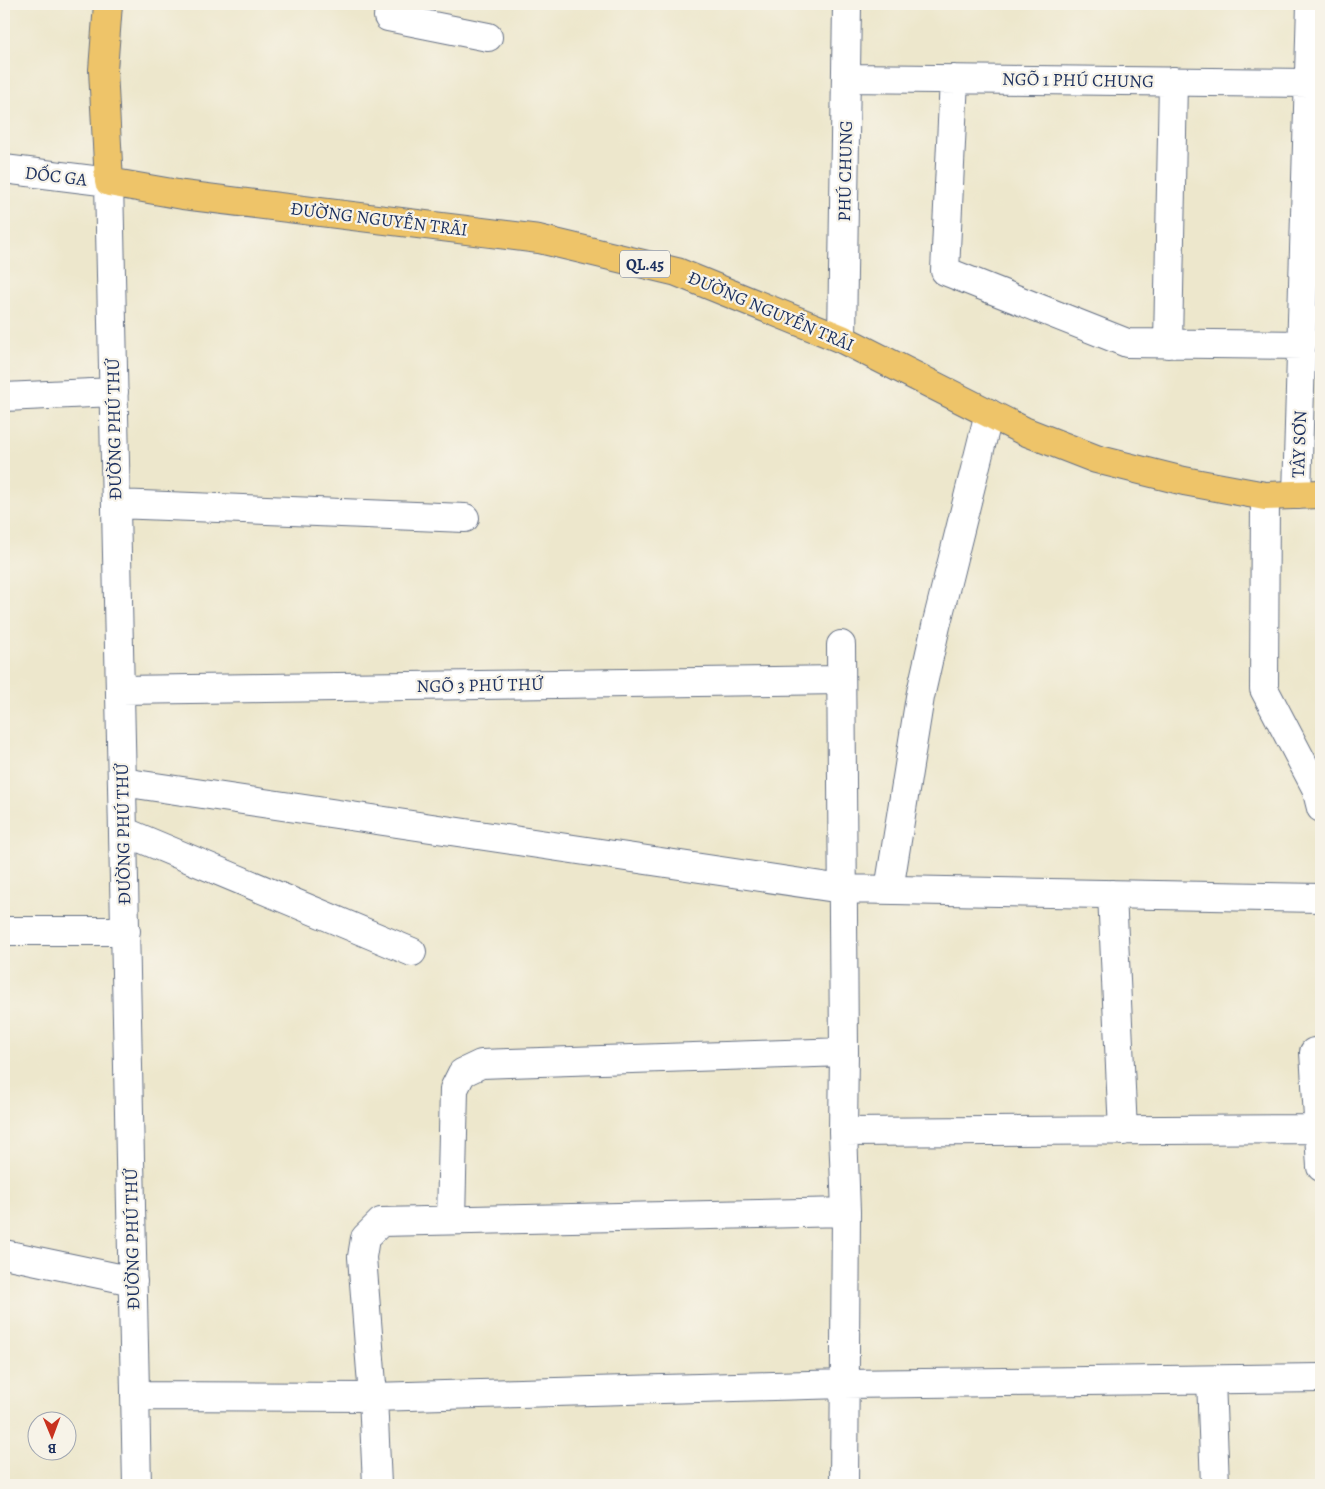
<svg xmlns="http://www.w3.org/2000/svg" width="1325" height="1489" font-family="Alegreya,serif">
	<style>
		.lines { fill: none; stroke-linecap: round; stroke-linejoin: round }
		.minor-casing { stroke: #646f84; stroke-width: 30 }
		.trunk-casing { stroke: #646f84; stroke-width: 30 }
		.minor { stroke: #fff; stroke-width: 28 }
		.trunk { stroke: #eec469; stroke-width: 28 }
		.labels { text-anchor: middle; stroke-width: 4.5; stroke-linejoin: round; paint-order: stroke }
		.shield { fill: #f7f3e8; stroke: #5d6a87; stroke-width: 1 }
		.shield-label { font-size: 16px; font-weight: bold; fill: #1b2f5e }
		.street-label { font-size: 18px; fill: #1b2f5e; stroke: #f7f3e8 }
	</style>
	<rect width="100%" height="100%" fill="#f7f3e8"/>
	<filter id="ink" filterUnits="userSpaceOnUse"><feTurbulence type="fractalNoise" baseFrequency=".02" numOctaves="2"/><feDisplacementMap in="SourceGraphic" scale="10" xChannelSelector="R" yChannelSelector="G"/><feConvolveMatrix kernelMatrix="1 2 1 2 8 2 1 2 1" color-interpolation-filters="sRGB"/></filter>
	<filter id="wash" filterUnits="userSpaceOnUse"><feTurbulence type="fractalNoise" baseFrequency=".0096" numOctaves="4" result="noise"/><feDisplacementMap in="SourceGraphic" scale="20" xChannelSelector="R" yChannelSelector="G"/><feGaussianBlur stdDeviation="1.12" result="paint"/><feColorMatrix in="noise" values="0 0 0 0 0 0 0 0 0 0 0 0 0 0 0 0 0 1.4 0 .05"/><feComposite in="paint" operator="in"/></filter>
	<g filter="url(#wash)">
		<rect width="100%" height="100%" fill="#ede7cc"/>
	</g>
	<g filter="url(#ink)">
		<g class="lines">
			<defs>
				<path id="minor" d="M389,4L388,17L488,37
					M846,78L1309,83
					M954,79L945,271L1127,343L1302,345
					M4,169L109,182L137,1485
					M842,339L847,4
					M1168,344L1173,81
					M4,397L114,392
					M1297,495L1311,4
					M1265,496L1264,689L1316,788L1321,808
					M116,504L465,518
					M841,645L844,1052L843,1132L846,1212L844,1485
					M120,690L841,680
					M122,782L842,889L1321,898
					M123,831L412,952
					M889,890L920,697L936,626L989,413
					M1112,894L1123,1131
					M4,931H126
					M1321,1051L1314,1052L1321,1167
					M843,1132L1319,1129
					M451,1220L454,1089L462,1073L481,1064L844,1052
					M4,1254L133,1281
					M1211,1380L1215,1485
					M135,1396L373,1397L844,1384L1321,1378
					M377,1485L373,1397L362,1257L365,1238L381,1222L846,1212"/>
				<path id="trunk" d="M108,4L103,70L109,182L183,195L539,239L677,272L842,339L1024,431L1096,459L1184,481L1265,496L1321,494"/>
			</defs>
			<use href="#minor" class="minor-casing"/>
			<use href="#trunk" class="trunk-casing"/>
			<use href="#minor" class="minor"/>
			<use href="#trunk" class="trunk"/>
		</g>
	</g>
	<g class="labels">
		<rect class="shield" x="620" y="250.5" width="50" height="27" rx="4"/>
		<g class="shield-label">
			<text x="645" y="270">QL.45</text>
		</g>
		<g class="street-label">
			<text transform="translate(1078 80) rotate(1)" y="6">NGÕ 1 PHÚ CHUNG</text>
			<text transform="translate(845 171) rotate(-89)" y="6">PHÚ CHUNG</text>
			<text transform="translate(56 176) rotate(7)" y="6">DỐC GA</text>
			<text transform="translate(379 219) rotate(7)" y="6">ĐƯỜNG NGUYỄN TRÃI</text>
			<text transform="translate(771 311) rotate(23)" y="6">ĐƯỜNG NGUYỄN TRÃI</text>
			<text transform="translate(114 429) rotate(-91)" y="6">ĐƯỜNG PHÚ THỨ</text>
			<text transform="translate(1299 444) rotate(-88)" y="6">TÂY SƠN</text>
			<text transform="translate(480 685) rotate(-1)" y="6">NGÕ 3 PHÚ THỨ</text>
			<text transform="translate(123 834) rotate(-91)" y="6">ĐƯỜNG PHÚ THỨ</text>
			<text transform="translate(132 1239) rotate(-91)" y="6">ĐƯỜNG PHÚ THỨ</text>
		</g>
	</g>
	<rect width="1325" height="1489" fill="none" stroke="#f7f3e8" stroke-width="20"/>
	<g transform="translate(52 1436) rotate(179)"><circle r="24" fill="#f7f3e8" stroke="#9fa5b1"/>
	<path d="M0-4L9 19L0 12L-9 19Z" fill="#c8321e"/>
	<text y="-8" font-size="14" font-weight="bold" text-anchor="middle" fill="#1b2f5e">B</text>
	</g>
</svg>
